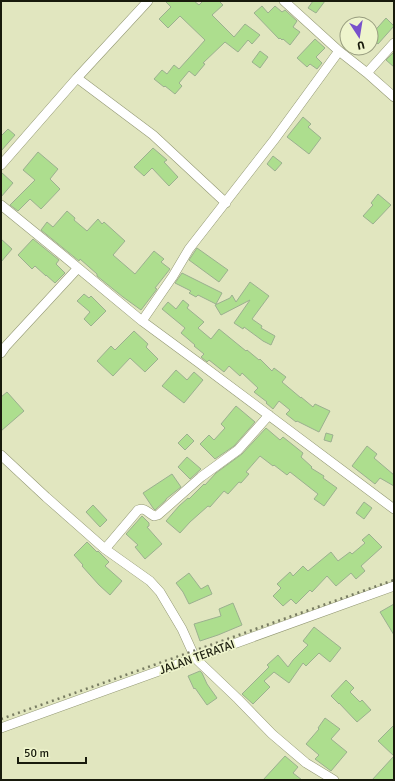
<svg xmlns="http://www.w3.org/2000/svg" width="395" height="781" font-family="Signika,sans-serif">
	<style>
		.building { fill: #adde8e; stroke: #9bb08f }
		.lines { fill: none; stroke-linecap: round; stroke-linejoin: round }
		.minor-casing { stroke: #939874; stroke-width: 10 }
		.minor { stroke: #fff; stroke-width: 9 }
		.rail { stroke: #777b61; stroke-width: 2.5; stroke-dasharray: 2 4; stroke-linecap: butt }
		.labels { text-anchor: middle; stroke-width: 3.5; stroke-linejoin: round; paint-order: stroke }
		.street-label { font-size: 12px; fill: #181a0c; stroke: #eef4cc }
	</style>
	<rect width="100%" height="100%" fill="#e1e6bf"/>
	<path class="building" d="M165,1H194L199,5L203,1H219L223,5L212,15L234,37L245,24L260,35L252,44L248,40L238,52L225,42L203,63L205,64L195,76L189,71L179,83L182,86L175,94L165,86L164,87L154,79L162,70L167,74L174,65L179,69L198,48L205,40L180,16L168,28L159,19L171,7Z
		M313,1H325L316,13L308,8Z
		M262,6L268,13L275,6L282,12L285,10L297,21L293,27L300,32L290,45L283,39L282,40L280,38L279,39L254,13Z
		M386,18L394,26L378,44L371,38V35Z
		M315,39L325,48L316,57L322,63L317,69L310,64L307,67L297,58Z
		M260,51L268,57L260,68L252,62Z
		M394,52V67L386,60Z
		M303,117L311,124L308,127L321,138L309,154L287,137Z
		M8,129L15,135L1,151V136Z
		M153,148L167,160L164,162L178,177L169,186L152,168L144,176L134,167Z
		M38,152L58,169L50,179L60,189L41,209L30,199L18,211L10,205L35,180L23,170Z
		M273,156L282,163L275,171L267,164Z
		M1,172L13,183L1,197Z
		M378,194L391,205L373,224L363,216L373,205L371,203Z
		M67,211L75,218L74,220L87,231L98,219L102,224L104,222L125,241L113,255L135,274L154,251L164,259L161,262L170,269L155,288L157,289L141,310L123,297L97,276V274L80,259L79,261L41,230L47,222L53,227Z
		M1,239L12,249L1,262Z
		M33,239L59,260L56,264L65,273L55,283L46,275V276L35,266L32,269L18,255Z
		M197,248L228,270L219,282L189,260Z
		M182,273L222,293L216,304L198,295L196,297L189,293L191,291L175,283Z
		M250,282L269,296L252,319L262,326L261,328L275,336L271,345L263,341L244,327L243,329L234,323L250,300L221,315L215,305L230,298L232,295L236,302Z
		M84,294L89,298L91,296L106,311L91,326L84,319L90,312L77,301Z
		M183,300L189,305L187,308L204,322L198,328L211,339L219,329L246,351L247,350L259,360L260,359L272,371L274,368L286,377L282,382L301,398V397L313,407L315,404L330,411L319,432L297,421L296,422L286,414L290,410L279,401L273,409L266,403L267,402L254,392L258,388L242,373L240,376L229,366L224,372L209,360L207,362L201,357L204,354L194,346L195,345L181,333L185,328L162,309L168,302L176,309Z
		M134,331L148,344L146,347L158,359L145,372L130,358L113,376L97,361L111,346L115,350Z
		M176,370L187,380L194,372L203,380L184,403L162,386Z
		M7,392L24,411L1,431V397Z
		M236,406L255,422L234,446L215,459L200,444L209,435L214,440L225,428L221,424Z
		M266,428L280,440L283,437L303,453L301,457L312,467L311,468L324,476L323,478L337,488L324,506L314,499L318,494L290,472L287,475L274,465L273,466L260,456L246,472L249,474L241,483L239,482L228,494L224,491L210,507L208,506L190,522L180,533L166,521L179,506L188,498L189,499L204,484L205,485L216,473L242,454Z
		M326,433L333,435L331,442L324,440Z
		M187,434L194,441L185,450L178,443Z
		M367,446L377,454L374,458L394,475V486L380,478L375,484L352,466Z
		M187,457L201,469L190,479L178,467Z
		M172,474L181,487L166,499V500L155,510L153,508L143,493Z
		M364,502L372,508L364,519L356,513Z
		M93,505L107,520L100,527L86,512Z
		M142,516L149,523V526L147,527L162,544L145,559L135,547L138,545L126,534Z
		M369,534L382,547L361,566L365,571L356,579L351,573L336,586L327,576L312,592L310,590L296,604L291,599L283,606L273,596L281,588L277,584L290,572L293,576L303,566L308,571L331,552L338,561L350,552L352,554L365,543L362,540Z
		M87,542L97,552L98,551L109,562L105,566L122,581L110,595L99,585L82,566L83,565L74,555Z
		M189,573L201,589L208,585L212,594L189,604L183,592L176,583Z
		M233,603L242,625L218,635L200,641L194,624L221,616L219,609Z
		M394,604V635L380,612Z
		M314,627L341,648L330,662L319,653L306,666L303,663L289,683L274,672L264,681L270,687L253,704L242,694L269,667L267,665L278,655L288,667L293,660L308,645L303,641Z
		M200,671L202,673L207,684L217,698L207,705L195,688L194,689L188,676Z
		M346,680L354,688L350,692L360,702L362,700L371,710L357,722L339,703V704L331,696Z
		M325,718L340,729L331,739L347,752L331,771L315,759L319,755L306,744L319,729L318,728Z
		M394,725V780H372L394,756L378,741Z
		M285,756L298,767L293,773L302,780H263Z"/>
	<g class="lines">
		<defs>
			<path id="minor" d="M284,1L339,51L367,73L394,97
				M367,73L394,43
				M77,78L153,135L226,203
				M1,165L77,78L148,1
				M1,205L60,253L142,321L199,363L394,509
				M142,321L173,276L189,249L274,140L339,51
				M1,353L6,346L78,268
				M1,455L46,497L105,549L150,581L160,592L182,629L192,651L195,658L238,699L272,734L306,763L334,780
				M105,549L138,510C145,507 148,513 154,516L158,515L201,477L238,450L269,415
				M1,728L394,586"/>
		</defs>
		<use href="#minor" class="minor-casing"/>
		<use href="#minor" class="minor"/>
		<path class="rail" d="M1,719L394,580"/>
	</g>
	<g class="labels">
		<g class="street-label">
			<text transform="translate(197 657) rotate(-20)" y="4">JALAN TERATAI</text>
		</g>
	</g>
	<rect width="395" height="781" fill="none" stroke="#181a0c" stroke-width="4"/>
	<g transform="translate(359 36) rotate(168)"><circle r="19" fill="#eef4cc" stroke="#989d7f"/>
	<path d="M0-3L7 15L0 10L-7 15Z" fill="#7852cb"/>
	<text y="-6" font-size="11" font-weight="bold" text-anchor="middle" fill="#181a0c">U</text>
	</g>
	<path d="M18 757v6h68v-6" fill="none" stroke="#181a0c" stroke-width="2"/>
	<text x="24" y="757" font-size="12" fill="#181a0c" stroke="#eef4cc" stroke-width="3" paint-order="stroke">50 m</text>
</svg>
